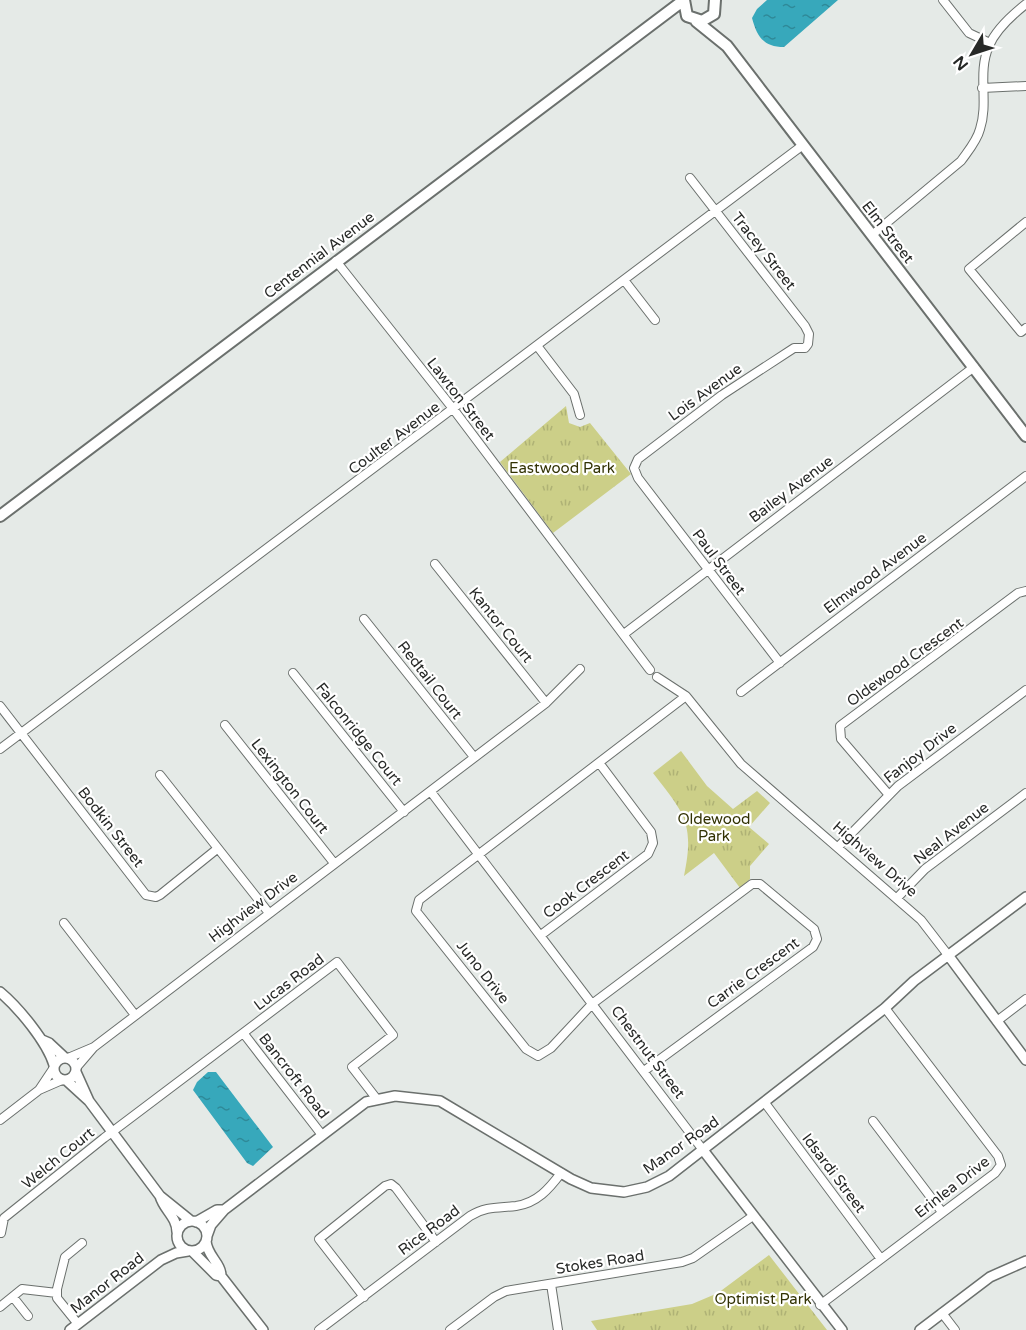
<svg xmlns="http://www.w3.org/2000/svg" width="1026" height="1330" font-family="'Varela Round',sans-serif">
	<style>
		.grass { fill: url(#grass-tufts) }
		.water { fill: url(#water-ripples) }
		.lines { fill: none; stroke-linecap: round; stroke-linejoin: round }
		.minor-casing { stroke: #6b706d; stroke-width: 10 }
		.tertiary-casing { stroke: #6b706d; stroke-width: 12 }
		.secondary-casing { stroke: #6b706d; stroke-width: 14 }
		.minor { stroke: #fff; stroke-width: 8 }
		.tertiary { stroke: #fff; stroke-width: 9 }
		.secondary { stroke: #fff; stroke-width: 10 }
		.labels { text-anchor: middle; stroke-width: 4.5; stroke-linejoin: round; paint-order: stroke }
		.street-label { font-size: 15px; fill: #272927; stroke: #fff }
		.park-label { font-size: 15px; fill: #323204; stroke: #fff }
	</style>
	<defs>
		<pattern id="grass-tufts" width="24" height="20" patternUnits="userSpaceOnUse" patternTransform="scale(1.5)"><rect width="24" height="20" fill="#cccf88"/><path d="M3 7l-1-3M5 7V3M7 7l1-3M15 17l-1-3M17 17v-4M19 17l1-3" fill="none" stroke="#afb275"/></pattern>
		<pattern id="water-ripples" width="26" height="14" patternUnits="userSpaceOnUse" patternTransform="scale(1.5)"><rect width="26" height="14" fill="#37a8bb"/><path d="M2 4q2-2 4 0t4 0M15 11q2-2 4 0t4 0" fill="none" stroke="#2e8998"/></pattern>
	</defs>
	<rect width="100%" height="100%" fill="#e5eae7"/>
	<path class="grass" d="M566,406L569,423L580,427L590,423L631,474L553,533L500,462Z
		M681,751L707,786L733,809L757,791L770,803L749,827L769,844L750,866V879L740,888L714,853L684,876C695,823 684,813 653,773Z
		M769,1255L827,1330H597L591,1321L692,1304L718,1293Z"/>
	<path class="water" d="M767,0H838L784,47C764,47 757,37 752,18L757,9Z
		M208,1072H216L273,1147L253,1166L247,1163L193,1090L197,1082Z"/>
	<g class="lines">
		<defs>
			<path id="minor" d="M943,0L969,33L990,43
				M982,88L1026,86
				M690,178L805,326L809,334L808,344L805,348H794L722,395L638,459L634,468L638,478L780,663
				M1026,222L969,269L1021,332L1026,328
				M872,235L961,161C968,151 977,141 980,129C989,102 977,73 989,46C996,29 1012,15 1026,4
				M336,261L454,410L650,670
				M624,280L655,320
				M538,347L574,394L580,415
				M435,564L546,703
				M364,619L474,757
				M624,634L974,367
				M293,673L404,812
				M657,677L686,696
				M741,692L1026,476
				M0,706L146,895L156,897L160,895L217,849
				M225,725L334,863
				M0,749L803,145
				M160,775L269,913
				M431,792L703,1150
				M889,795L841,739L840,726L1018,593L1026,591
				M838,847L898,786L1026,690
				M897,898L925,869L1026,793
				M64,923L135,1015
				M541,935L648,854L653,843L651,832L600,764
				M997,1021L1026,999
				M244,1034L322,1135
				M68,1058L94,1047L546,703L580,669
				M76,1068L94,1047
				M644,1071L813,947L817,939L814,929L760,884H752L592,1004L551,1048L538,1056L526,1049L416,911L419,900L686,696L741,764L921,920L948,955
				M39,1090L53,1069
				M765,1103L881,1259
				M0,1120L39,1090L62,1080
				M873,1121L942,1212
				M1,1233L4,1218L104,1138L337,962L393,1035L352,1067L376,1098
				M551,1284L558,1330
				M13,1297L28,1316
				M364,1297L319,1239L385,1186L391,1184L396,1188L436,1242
				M820,1305L995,1173L1001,1165L998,1156L885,1008
				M0,1307L22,1289L57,1293
				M942,1313L955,1330
				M78,1324L57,1298V1289L65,1257L82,1243
				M319,1330L470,1216C486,1206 499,1208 516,1206C537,1203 549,1189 561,1173
				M450,1330L494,1297L506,1291L682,1262L693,1258L753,1216"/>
			<path id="tertiary" d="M948,955L1026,1060
				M0,992C19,1008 47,1042 54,1065
				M42,1040L49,1043L64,1057
				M54 1069a11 11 0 1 1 22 0a11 11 0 1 1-22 0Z
				M76,1072L89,1101
				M66,1080L89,1101L160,1196C164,1210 177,1217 177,1232
				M703,1150L842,1330
				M160,1196L191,1221
				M177 1236a15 15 0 1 1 30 0a15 15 0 1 1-30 0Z
				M196,1222L217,1210H224L366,1102L395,1096L440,1101L571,1179L591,1188L624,1192L647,1187L669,1176L885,1008L914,981L1026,897
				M207,1236L211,1225L224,1210
				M206,1241C207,1256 221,1263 221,1276L263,1330
				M192,1251L216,1275L221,1276
				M70,1330L161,1260L176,1253L188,1251
				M920,1330L990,1277L1026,1261"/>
			<path id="secondary" d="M684,0L687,16L702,21L714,14L715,0
				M696,21L727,46L1026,436
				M0,516L684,0"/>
		</defs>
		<use href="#minor" class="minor-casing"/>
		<use href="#tertiary" class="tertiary-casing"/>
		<use href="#secondary" class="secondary-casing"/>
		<use href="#minor" class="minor"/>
		<use href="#tertiary" class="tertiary"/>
		<use href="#secondary" class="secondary"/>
	</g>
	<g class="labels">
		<g class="street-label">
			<text transform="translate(888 232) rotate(52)" y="5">Elm Street</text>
			<text transform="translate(764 251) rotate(52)" y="5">Tracey Street</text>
			<text transform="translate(319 255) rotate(-37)" y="5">Centennial Avenue</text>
			<text transform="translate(705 392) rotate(-36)" y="5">Lois Avenue</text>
			<text transform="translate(461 399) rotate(52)" y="5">Lawton Street</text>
			<text transform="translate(394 438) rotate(-37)" y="5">Coulter Avenue</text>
			<text transform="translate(791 489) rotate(-37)" y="5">Bailey Avenue</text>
			<text transform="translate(719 562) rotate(53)" y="5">Paul Street</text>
			<text transform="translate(875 573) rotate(-37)" y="5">Elmwood Avenue</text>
			<text transform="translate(501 625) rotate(51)" y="5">Kantor Court</text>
			<text transform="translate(905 662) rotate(-36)" y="5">Oldewood Crescent</text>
			<text transform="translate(430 680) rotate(52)" y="5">Redtail Court</text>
			<text transform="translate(359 734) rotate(51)" y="5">Falconridge Court</text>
			<text transform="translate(920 753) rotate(-38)" y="5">Fanjoy Drive</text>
			<text transform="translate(290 786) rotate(52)" y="5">Lexington Court</text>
			<text transform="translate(111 827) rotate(52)" y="5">Bodkin Street</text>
			<text transform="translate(951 833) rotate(-38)" y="5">Neal Avenue</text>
			<text transform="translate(875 859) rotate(41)" y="5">Highview Drive</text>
			<text transform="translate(586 884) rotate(-37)" y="5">Cook Crescent</text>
			<text transform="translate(253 907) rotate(-37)" y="5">Highview Drive</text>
			<text transform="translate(483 972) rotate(52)" y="5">Juno Drive</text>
			<text transform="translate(753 973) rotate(-36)" y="5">Carrie Crescent</text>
			<text transform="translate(289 982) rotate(-37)" y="5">Lucas Road</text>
			<text transform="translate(648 1052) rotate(53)" y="5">Chestnut Street</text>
			<text transform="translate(294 1076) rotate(52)" y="5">Bancroft Road</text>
			<text transform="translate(681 1145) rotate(-35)" y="5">Manor Road</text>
			<text transform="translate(58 1158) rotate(-39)" y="5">Welch Court</text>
			<text transform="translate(834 1173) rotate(53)" y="5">Idsardi Street</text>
			<text transform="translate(952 1187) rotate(-38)" y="5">Erinlea Drive</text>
			<text transform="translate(429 1230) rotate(-37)" y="5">Rice Road</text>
			<text transform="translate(600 1262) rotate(-9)" y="5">Stokes Road</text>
			<text transform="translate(107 1283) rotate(-38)" y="5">Manor Road</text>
		</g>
		<g class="park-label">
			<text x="562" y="473">Eastwood Park</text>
			<text x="714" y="824">Oldewood<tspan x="714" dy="17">Park</tspan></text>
			<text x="763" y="1304">Optimist Park</text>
		</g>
	</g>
	<g transform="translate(972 54) rotate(231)" stroke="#ffffff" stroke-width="4.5" paint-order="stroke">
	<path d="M0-4.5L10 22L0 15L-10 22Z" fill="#272927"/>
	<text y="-9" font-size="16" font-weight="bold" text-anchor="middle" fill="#272927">N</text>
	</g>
</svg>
